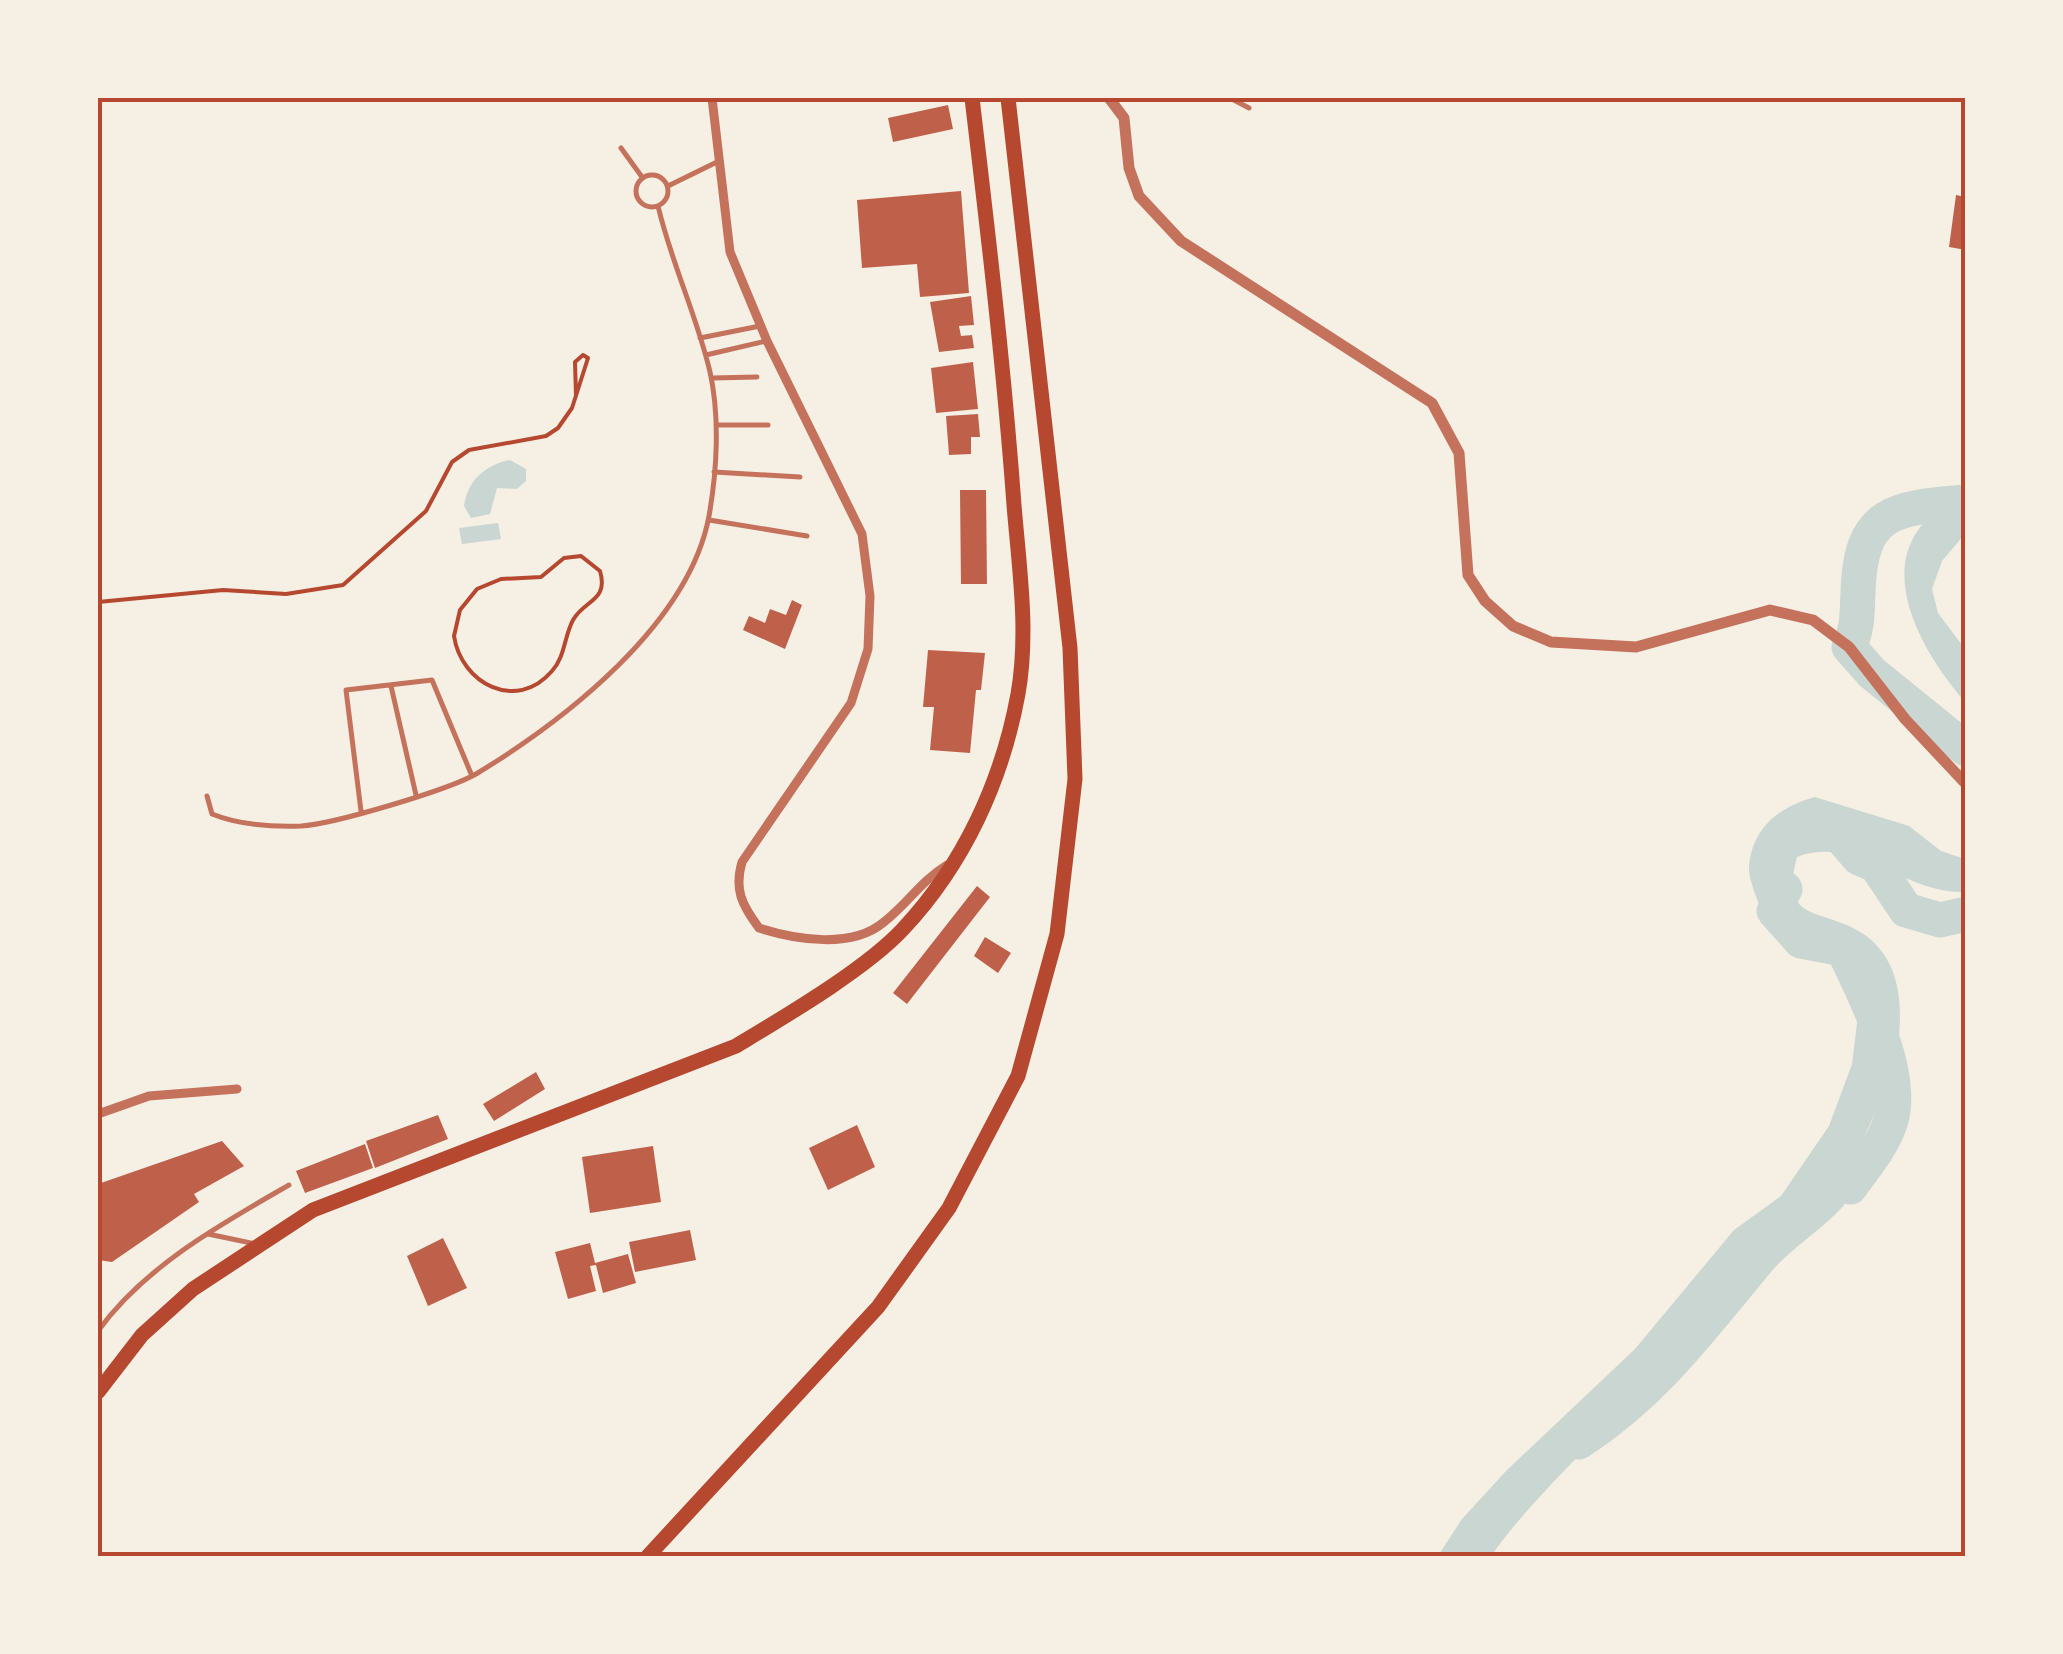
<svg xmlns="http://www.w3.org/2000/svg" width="2063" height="1654" font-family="Roboto,sans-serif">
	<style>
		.water { fill: #c9d6d2 }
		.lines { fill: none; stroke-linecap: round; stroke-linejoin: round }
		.river { stroke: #c9d6d2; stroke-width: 35 }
		.building { fill: #bf614a }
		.path { stroke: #b5482f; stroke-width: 4 }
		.service { stroke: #c5725c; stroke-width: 5 }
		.minor { stroke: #c5725c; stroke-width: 9 }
		.tertiary { stroke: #c5725c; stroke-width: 11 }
		.trunk { stroke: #b5482f; stroke-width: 15 }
		.neatline { fill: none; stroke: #b5482f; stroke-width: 4 }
	</style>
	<rect width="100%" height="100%" fill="#f6efe4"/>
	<path class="water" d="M510,460L526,469V481L517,489L497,488L490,514L471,518L464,506C468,480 485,465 510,460Z
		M1965,494V534L1942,561L1932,589L1938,613L1965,649V702C1910,638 1862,540 1965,494Z
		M498,523L501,539L462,544L459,528Z
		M1815,797L1909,826L1941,851L1965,859V892C1905,895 1857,834 1797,857C1781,918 1813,909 1851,927C1898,949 1904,997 1898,1043C1891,1087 1848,1180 1817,1212C1786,1244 1743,1265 1712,1299C1699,1314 1690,1333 1678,1349C1666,1365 1651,1379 1638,1394C1589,1448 1533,1497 1491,1556H1438L1462,1519L1507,1470L1635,1349L1734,1230L1781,1196L1829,1126L1852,1064L1860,999L1843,949L1765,920C1760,905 1748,881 1749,866C1753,826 1780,807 1815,797Z"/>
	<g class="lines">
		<path class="river" d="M1966,502C1893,508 1860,511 1858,593C1857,612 1858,629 1849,647L1872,673L1966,749
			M1828,828L1834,829L1859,858L1876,865L1906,910L1940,920L1966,914
			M1579,1442C1658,1390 1701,1328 1760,1258C1783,1231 1814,1216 1838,1185L1850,1187C1864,1168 1884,1144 1891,1120C1905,1072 1864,993 1843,949L1801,941L1774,911L1785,889"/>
	</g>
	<path class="building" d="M948,105L953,129L893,142L888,118Z
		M961,191L969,293L920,297L917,264L862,268L857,200Z
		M1956,195L1966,197V250L1949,247Z
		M971,296L974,325L959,326L961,336L972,335L974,348L939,352L930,302Z
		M973,362L978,409L936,413L931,368Z
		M978,414L980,437H971V454L949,455L946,416Z
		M960,490H986L987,584H961Z
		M792,600L802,605L785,649L743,630L749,616L765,623L770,609L786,615Z
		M928,650L985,653L981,690H976L970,753L930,750L934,707H923Z
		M977,886L990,897L907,1004L893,993Z
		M985,937L1011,953L998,973L974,956Z
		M536,1072L545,1089L494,1121L483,1104Z
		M438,1115L448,1139L375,1168L366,1141Z
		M857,1125L875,1167L828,1190L809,1148Z
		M222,1141L244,1166L194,1194L199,1202L112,1262L98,1260V1184Z
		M365,1144L373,1168L305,1193L296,1171Z
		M653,1146L661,1202L590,1213L582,1157Z
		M690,1230L696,1260L635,1272L629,1242Z
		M443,1238L467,1288L428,1306L407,1256Z
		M590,1243L595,1263L628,1254L636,1283L603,1293L596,1265L590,1266L596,1291L568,1299L555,1252Z"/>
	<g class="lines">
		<path class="path" d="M581,556L600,571C609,601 584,600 573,620C564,637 565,657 552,671C516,713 461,683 454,636L460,610L477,589L501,579L541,577L564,558Z
			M98,602L223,590L286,594L343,585L426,511L452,462L469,450L546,436L558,428L572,408L588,358L583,355L575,362L576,396"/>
		<path class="service" d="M1230,98L1249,108
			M621,148L642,177
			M636 191a16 16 0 1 1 32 0a16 16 0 1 1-32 0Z
			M668,186L719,161
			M700,338L760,326
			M706,355L766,341
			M712,378L757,377
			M716,425H768
			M714,472L800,477
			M709,520L807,536
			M391,686L416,795
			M207,796L212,814C239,825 272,827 301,826C334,824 448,790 476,774C565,720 689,624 709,516C717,471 720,417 710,372C697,316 671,262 658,206
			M361,811L346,690L432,680L472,776
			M208,1234L256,1244
			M98,1331C145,1266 221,1224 289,1185"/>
		<path class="minor" d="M712,98L730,252L767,341L862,534L870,596L868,649L851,703L742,862C734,890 742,905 759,928C797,940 852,949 884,922C908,903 921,881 947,865
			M98,1114L149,1096L237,1089"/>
		<path class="tertiary" d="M1109,98L1124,118L1129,168L1139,196L1181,241L1432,403L1459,453L1468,575L1485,601L1513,626L1551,642L1636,647L1770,610L1813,620L1849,647L1905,719L1966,784"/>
		<path class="trunk" d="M98,1392L142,1335L193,1289L313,1210L736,1046C784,1017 866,969 903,929C964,864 1002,781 1018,694C1029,632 1019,567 1014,505C1004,368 988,233 972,98
			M648,1556L878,1307L949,1208L1018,1076L1057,934L1075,779L1070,648L1008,98"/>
	</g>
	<rect width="2063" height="1654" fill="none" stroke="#f6efe4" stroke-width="200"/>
	<rect x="100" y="100" width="1863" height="1454" class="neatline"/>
</svg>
